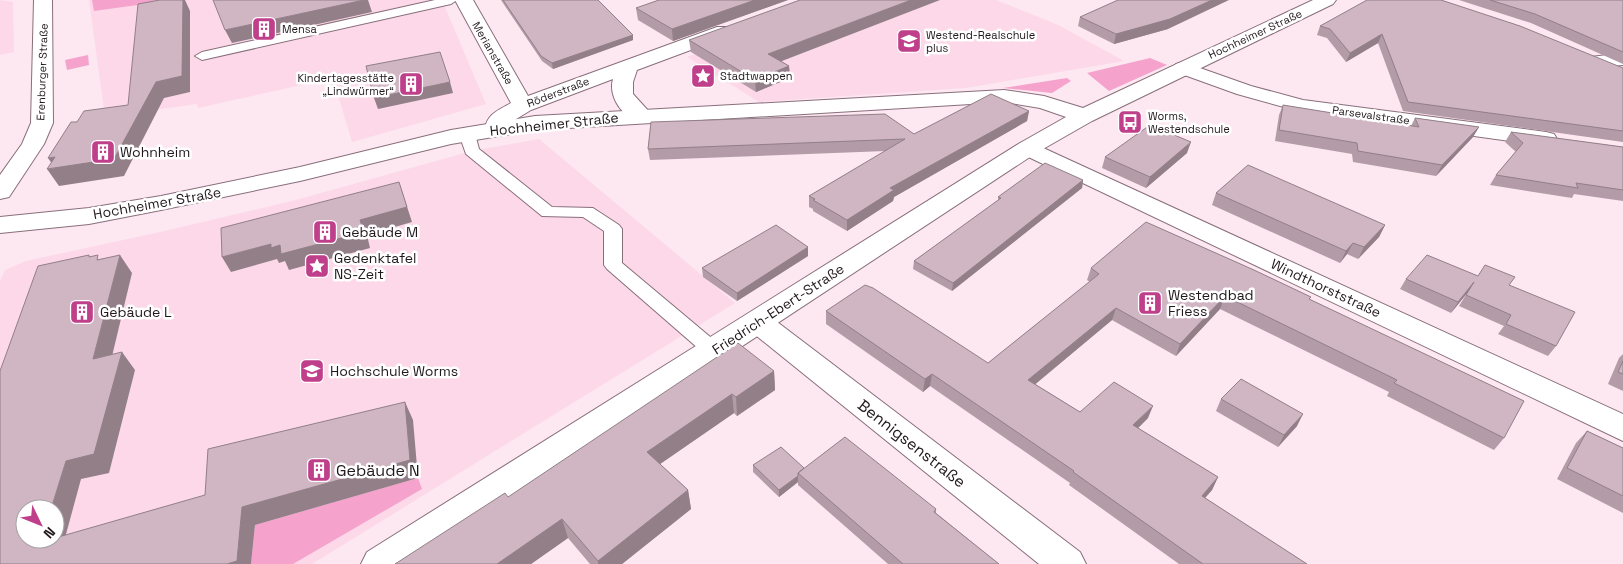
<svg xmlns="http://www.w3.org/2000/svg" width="1623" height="564" font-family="'Space Grotesk',sans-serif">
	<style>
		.built { fill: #fcd8e9; fill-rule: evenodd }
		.green { fill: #f5a3cd }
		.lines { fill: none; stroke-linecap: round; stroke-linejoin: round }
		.lane-casing { stroke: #886f7b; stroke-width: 2 }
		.street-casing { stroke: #886f7b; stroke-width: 2 }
		.secondary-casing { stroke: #886f7b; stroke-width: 2 }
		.lane { fill: #fff; fill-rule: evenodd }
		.street { fill: #fff; fill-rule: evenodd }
		.secondary { fill: #fff; fill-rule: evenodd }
		.wall { fill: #b39ca7 }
		.shaded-wall { fill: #927f88 }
		.building { fill: #d0b5c2; stroke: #927f88 }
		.labels { text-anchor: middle; stroke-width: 5; stroke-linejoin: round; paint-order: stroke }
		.far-poi-label { font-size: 11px; fill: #21181c; stroke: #fff; text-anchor: start }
		.far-street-label { font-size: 11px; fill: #21181c; stroke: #fff }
		.street-label { font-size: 14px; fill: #21181c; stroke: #fff }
		.poi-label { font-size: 14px; fill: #21181c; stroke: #fff; text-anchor: start }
		.near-street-label { font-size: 16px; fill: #21181c; stroke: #fff }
		.near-poi-label { font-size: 16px; fill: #21181c; stroke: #fff; text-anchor: start }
	</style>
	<rect width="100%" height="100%" fill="#fde7f1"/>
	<path class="built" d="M0,0L13,2L14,52L0,55Z
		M89,0H442L486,104L352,142L333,78L198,108L197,104L105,117Z
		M841,0H996L1058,25L1124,61L966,88L759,102L687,57Z
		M539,139L735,303L312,564H0V281L5,270L26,261L160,232L296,200L472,151ZM25,509H55V539H25Z"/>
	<path class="green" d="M92,0H174L94,11Z
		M88,55L89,65L67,70L65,60Z
		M1150,58L1167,65L1109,91L1087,73Z
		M1067,78L1071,81L1052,93L1003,88Z
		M418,478L422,489L293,564H251L255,525Z"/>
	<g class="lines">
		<defs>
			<path id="lane" d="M435,0H457L451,4L202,60L195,56L202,52Z
				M467,129L475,134L479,149L552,207L593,208L619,225L622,229V263L721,346L724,351L721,356L714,358L707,356L607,269L604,265V231L583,217L542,216L466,154L459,134Z"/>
			<path id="street" d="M34,0H52L53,123L44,144L9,197L0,199V175L22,144L31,123Z
				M455,0H473L528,96L717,27H731L733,31L731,35L637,70L633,82V94L653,116L650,121C628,126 607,99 613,79L531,110L508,124L504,134L496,136L488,134L485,129C487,114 499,110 511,103Z
				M1623,53V65L1598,67L1591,65L1588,61L1591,57Z
				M1183,62L1251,86L1303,100L1546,132L1554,134L1557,139L1554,144L1546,146L1302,112L1237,94L1176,72L1173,68L1176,64Z
				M1028,141L1623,414V441L1020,153L1017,148L1020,143Z
				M758,312L768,315L1080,552L1086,564H1039L748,329L744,322L748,315Z"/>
			<path id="secondary" d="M1313,0H1336L1333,4L1092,121L1036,153L411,564H361L367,552L1020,143L1066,117L1040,108L1004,102L535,130L451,144L300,181L161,210L89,224L0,233V217L89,208L161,196L300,167L451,130L535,116L1004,90L1044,96L1083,108Z"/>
		</defs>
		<use href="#lane" class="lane-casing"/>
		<use href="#street" class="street-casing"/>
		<use href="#secondary" class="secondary-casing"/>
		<use href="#lane" class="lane"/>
		<use href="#street" class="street"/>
		<use href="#secondary" class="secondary"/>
	</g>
	<path class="wall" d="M501,0H598L633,35V40L553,69L542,61Z
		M659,0H788L673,41L638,20L636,8Z
		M1459,0H1623V64L1531,23Z
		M1080,17L1168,29L1114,44L1078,26Z
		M1320,26L1623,68V142L1403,111L1378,43L1346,62L1327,38L1317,35Z
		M689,40L781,61L789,66L790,78L756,92L691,52Z
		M1283,105L1411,126L1415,118L1479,127L1473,137L1436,176L1353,162L1352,154L1275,141L1279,115Z
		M1029,111L1027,121L894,197L893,201L847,231L813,211V209L809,207V196L886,151L650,160L648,149L914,134Z
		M1511,132L1623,147V201L1574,194L1572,198L1490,185L1496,175L1516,152L1505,142Z
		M1187,153L1146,188L1102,168L1105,157Z
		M1083,180L1082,188L952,291L913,269L914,261L998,201V197Z
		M1216,193L1385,225L1379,237L1358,259L1347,254L1340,263L1212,205Z
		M808,256L737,301L703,277L702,268Z
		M1091,268L1310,300L1504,438L1494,450L1387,396L1389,392L1220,309L1176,356L1112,320L1035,384L1080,412L1148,418L1138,428L1218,477L1212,490L1205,498L1307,564H1179L1069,485L1070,483L930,386L923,392L826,324V311L988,363L1090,282L1087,280Z
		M1478,276L1509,285L1556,346L1548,356L1498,334L1504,326L1459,306L1467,293L1451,313L1400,289L1406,279Z
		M1623,354V391L1608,384L1619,358Z
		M774,371L775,390L737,416L734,413L660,464L688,490L691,509L622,564H590L568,538L531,564H395L508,497Z
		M1221,399L1297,426L1278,447L1216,411Z
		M1587,431L1623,448V513L1557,479L1576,443Z
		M753,465L804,468L936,509V513L999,564H888L798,485V482L779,497L753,472Z"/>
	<path class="shaded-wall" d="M183,0H185L190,11V92L164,98L124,176L59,186L47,169L55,168L48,158L55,157L61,167L156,82Z
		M364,0H368L372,12L232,43L225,30Z
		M755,0H788L673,41L672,29Z
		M911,0H940L769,66L768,54Z
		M1212,0H1229L1168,29L1114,44L1116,34Z
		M1382,34L1378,43L1346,62L1350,53Z
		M633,35V40L553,69L552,63Z
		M789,66L790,78L756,92L755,80Z
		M450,82L453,93L378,109L374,98Z
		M1029,111L1027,121L894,197L893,201L847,231V220L890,188Z
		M1479,127L1473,137L1436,176L1442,165Z
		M1191,142L1187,153L1146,188L1150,177Z
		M1083,180L1082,188L952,291L953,283Z
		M399,182L412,222L367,235L370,248L289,270L285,261L279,263L277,259L231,272L222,257L360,220Z
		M1385,225L1379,237L1358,259L1364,247Z
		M1353,243L1347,254L1340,263L1346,251Z
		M808,247V256L737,301V293Z
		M120,255L132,273L107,377L93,359Z
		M1474,282L1468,292L1451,313L1458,302Z
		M1225,296L1220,309L1176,356L1180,344Z
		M1116,308L1112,320L1026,392L1028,380Z
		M122,352L135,370L109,473L81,479L59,560L42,542V539H55V509H51L66,461Z
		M774,371L775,390L737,416L736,397Z
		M932,374L930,386L923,392L925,379Z
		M732,394L734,413L650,471L647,452Z
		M405,402L413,420L418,478L255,525L251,564H227L242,507Z
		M1153,406L1148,418L1128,438L1133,425Z
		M1303,414L1297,426L1278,447L1284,435Z
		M798,476V482L779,497V490Z
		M1218,477L1212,490L1196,508L1202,496Z
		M688,490L691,509L622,564H598V561Z
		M562,519L568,538L531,564H497Z"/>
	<path class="building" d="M160,0H183L182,76L156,82L114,159L47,169L55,157L48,158L71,122H77L84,111L128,105L138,4Z
		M213,0H364L225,30Z
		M503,0H598L633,35L552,63L541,56Z
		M659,0H755L672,29L636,8Z
		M800,0H911L768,54L789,66L755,80L689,40Z
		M1118,0H1212L1170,19L1116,34L1080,17Z
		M1367,0H1441L1520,26L1623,68V131L1408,102L1382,34L1350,53L1330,29L1320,26Z
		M1490,0H1623V52L1535,14Z
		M440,52L450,82L374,98L366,66Z
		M991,94L1029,111L890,188L894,190L847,220L813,200L815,199L809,196L905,139L648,149L651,122L885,114L914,134Z
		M1283,105L1419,127L1415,118L1479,127L1442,165L1358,151L1357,143L1279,130Z
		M1150,125L1191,142L1150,177L1105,157Z
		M1511,132L1623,147V190L1576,183L1578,188L1496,175L1523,143Z
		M1045,163L1083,180L953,283L914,261L1001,198L998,197Z
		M1248,165L1385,225L1364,247L1353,243L1346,251L1216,193Z
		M399,182L407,207L360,220L364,232L281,254L280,245L271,248V244L222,257L221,228Z
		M1146,222L1254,270L1311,297L1309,299L1524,401L1504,438L1394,383L1397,380L1225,296L1180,344L1116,308L1028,380L1080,412L1114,382L1153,406L1133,425L1218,477L1202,496L1307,564H1203L1073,472L1074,471L932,374L925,379L826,311L865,285L873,288L988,363L1099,274L1091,268Z
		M776,225L808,247L737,293L702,268Z
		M89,255V257L98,255L97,260L120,255L93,359L122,352L94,454L66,461L51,509H25V539H42V542L51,539H55V538L205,495L208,449L405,402L410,460L242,507L237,561L227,564H0V371L38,266Z
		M1427,255L1478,276L1485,265L1515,277L1509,285L1575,312L1556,346L1506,324L1511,315L1466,295L1474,282L1458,302L1406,279Z
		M738,343L774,371L736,397L732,394L647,452L688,490L598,561L562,519L497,564H395L505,493L508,497Z
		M1623,361V374L1618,372Z
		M1241,379L1303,414L1284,435L1221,399Z
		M1587,431L1623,448V496L1567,468Z
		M845,437L936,509L934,512L999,564H903L798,473Z
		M781,447L804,468L798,473V476L779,490L753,465Z"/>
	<defs>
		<symbol id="building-square" viewBox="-11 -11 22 22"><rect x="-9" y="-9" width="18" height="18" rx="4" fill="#bf3f8b" stroke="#fff"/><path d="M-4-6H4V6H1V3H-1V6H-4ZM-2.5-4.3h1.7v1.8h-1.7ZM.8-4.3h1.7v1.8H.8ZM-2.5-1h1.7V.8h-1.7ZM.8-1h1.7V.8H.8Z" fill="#fff"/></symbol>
		<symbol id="school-square" viewBox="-11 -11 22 22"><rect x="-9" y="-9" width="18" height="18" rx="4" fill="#bf3f8b" stroke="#fff"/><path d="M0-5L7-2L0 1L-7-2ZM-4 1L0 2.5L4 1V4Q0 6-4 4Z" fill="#fff"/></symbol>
		<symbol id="sight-square" viewBox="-11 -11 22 22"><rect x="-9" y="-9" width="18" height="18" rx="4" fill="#bf3f8b" stroke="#fff"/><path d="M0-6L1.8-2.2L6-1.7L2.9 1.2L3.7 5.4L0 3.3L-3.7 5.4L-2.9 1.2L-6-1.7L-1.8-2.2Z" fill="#fff"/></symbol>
		<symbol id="bus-square" viewBox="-11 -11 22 22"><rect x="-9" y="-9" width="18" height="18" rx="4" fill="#bf3f8b" stroke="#fff"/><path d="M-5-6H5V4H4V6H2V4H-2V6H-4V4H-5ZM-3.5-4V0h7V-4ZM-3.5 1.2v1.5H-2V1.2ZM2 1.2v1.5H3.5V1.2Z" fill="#fff"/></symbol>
		<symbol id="university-square" viewBox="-11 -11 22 22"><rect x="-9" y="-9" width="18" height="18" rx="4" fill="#bf3f8b" stroke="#fff"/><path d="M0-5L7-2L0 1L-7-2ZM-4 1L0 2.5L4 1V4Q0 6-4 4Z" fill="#fff"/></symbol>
	</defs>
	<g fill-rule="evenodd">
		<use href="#building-square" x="250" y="15" width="28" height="28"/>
		<use href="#school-square" x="895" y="27" width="28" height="28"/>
		<use href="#sight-square" x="689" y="62" width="28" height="28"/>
		<use href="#building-square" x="397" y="70" width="28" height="28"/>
		<use href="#bus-square" x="1116" y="108" width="28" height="28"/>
		<use href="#building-square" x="89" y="138" width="28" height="28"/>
		<use href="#building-square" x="311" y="218" width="28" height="28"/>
		<use href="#sight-square" x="303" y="252" width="28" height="28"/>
		<use href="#building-square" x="1136" y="289" width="28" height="28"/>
		<use href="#building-square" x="68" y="298" width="28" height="28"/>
		<use href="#university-square" x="298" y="357" width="28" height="28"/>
		<use href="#building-square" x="305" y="456" width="28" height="28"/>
	</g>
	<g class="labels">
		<g class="far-poi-label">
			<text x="282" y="33">Mensa</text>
			<text x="926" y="39">Westend-Realschule<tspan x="926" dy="13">plus</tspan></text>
			<text x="720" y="80">Stadtwappen</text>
			<text x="394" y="82" text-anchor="end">Kindertagesstätte<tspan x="394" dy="13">„Lindwürmer“</tspan></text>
			<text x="1148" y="120">Worms,<tspan x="1148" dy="13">Westendschule</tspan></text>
		</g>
		<g class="far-street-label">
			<text transform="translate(1255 34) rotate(-25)" y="4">Hochheimer Straße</text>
			<text transform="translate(493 53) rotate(60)" y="4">Merianstraße</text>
			<text transform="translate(42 72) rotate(-88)" y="4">Erenburger Straße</text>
			<text transform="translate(558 92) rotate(-21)" y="4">Röderstraße</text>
			<text transform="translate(1371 115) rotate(8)" y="4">Parsevalstraße</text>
		</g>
		<g class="street-label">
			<text transform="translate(554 124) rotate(-6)" y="5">Hochheimer Straße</text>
			<text transform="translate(157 203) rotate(-10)" y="5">Hochheimer Straße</text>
			<text transform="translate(1326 288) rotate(25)" y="5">Windthorststraße</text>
			<text transform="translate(778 309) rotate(-33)" y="5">Friedrich-Ebert-Straße</text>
		</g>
		<g class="poi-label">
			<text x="120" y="157">Wohnheim</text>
			<text x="342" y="237">Gebäude M</text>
			<text x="334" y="263">Gedenktafel<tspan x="334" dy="16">NS-Zeit</tspan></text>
			<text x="1168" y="300">Westendbad<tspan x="1168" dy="16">Friess</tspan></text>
			<text x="100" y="317">Gebäude L</text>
			<text x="330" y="376">Hochschule Worms</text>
		</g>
		<g class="near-street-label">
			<text transform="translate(912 443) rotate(38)" y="6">Bennigsenstraße</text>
		</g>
		<g class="near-poi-label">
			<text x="336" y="476">Gebäude N</text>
		</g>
	</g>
	<g transform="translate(40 524) rotate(133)"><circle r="24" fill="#ffffff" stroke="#a6a3a4"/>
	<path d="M0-4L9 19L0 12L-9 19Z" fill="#bf3f8b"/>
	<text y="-8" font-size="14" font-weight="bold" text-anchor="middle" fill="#21181c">N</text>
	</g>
</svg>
